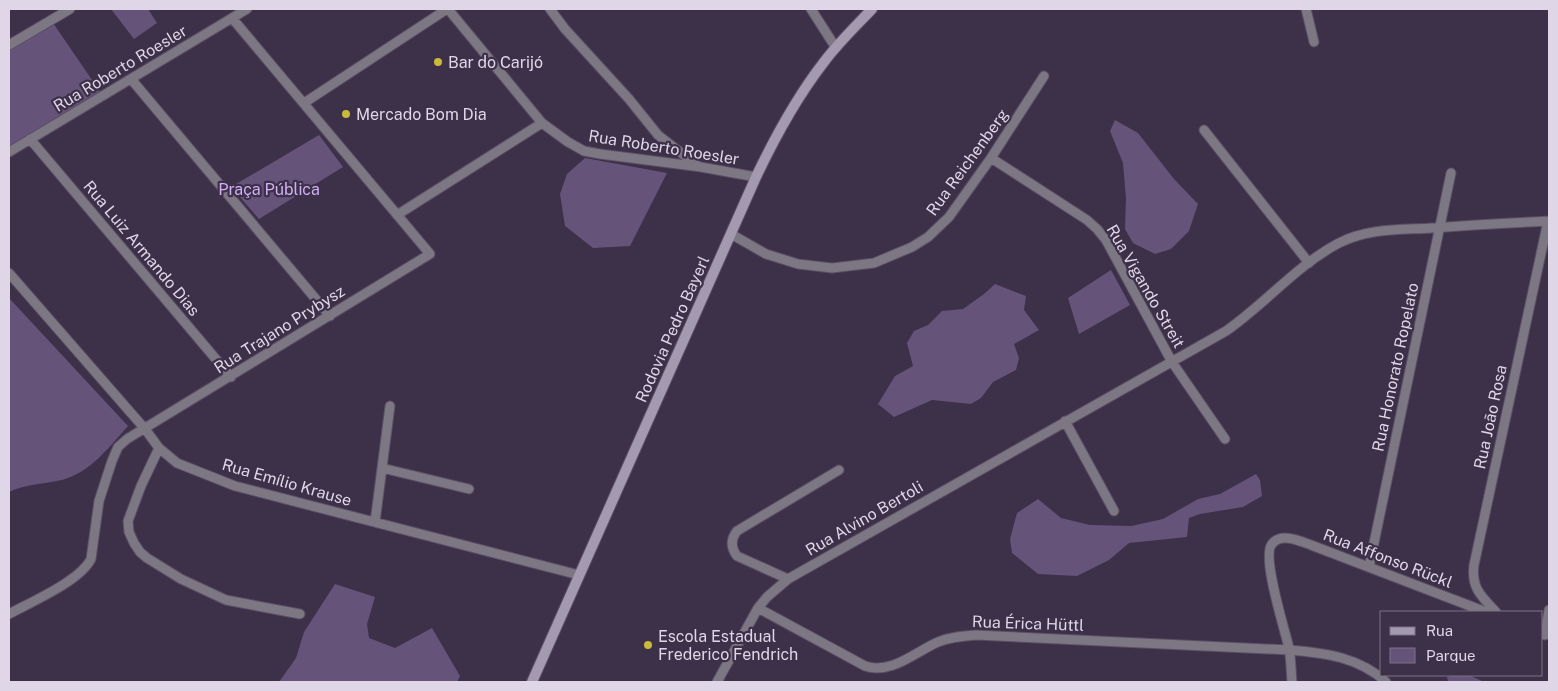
<svg xmlns="http://www.w3.org/2000/svg" width="1558" height="691" font-family="'Public Sans',sans-serif">
	<style>
		.green { fill: #66537a }
		.lines { fill: none; stroke-linecap: round; stroke-linejoin: round }
		.street-casing { stroke: #5a4e65; stroke-width: 11 }
		.secondary-casing { stroke: #5a4e65; stroke-width: 12 }
		.street { stroke: #7d7683; stroke-width: 9 }
		.secondary { stroke: #a49aaf; stroke-width: 10 }
		.poi-dot { fill: #cbba39; stroke: #3d3049; stroke-width: 2 }
		.labels { text-anchor: middle; stroke-width: 4.5; stroke-linejoin: round; paint-order: stroke }
		.poi-label { font-size: 16px; fill: #dfd7e7; stroke: #3d3049; text-anchor: start }
		.street-label { font-size: 16px; fill: #dfd7e7; stroke: #3d3049 }
		.park-label { font-size: 16px; fill: #d3aff6; stroke: #3d3049 }
	</style>
	<rect width="100%" height="100%" fill="#3d3049"/>
	<path class="green" d="M111,9H148L157,23L134,39Z
		M51,20L103,96L9,149V43Z
		M1115,120L1138,133L1174,179L1198,204L1189,231L1171,249L1155,254L1133,243L1125,229L1126,198L1123,163L1110,131Z
		M319,135L343,167L259,219L231,187Z
		M585,158L667,173L630,246L593,248L565,226L560,194L567,174Z
		M1111,270L1130,305L1079,334L1068,298Z
		M995,284L1026,296L1024,310L1039,330L1014,344L1019,358L1016,370L993,382L981,398L971,404L932,400L894,417L878,404L895,376L913,366L907,343L914,331L928,325L942,311L963,309L984,294Z
		M9,298L128,426C109,447 91,472 62,480C44,484 26,484 9,492Z
		M1256,474L1260,480L1262,496L1243,507L1200,514L1189,518L1187,537L1129,543L1109,560L1077,576L1038,574L1012,553L1010,539L1017,513L1038,499L1061,518L1090,525L1131,526L1163,519L1198,499L1220,494Z
		M335,584L375,597L367,624L369,638L395,648L432,628L460,676L457,682H279L296,658L304,632Z
		M1457,675H1469L1484,682H1448L1447,677Z"/>
	<g class="lines">
		<defs>
			<path id="street" d="M448,9L542,123L568,142L584,151L600,154L701,167L756,177
				M550,9L565,29L629,99L658,135L698,166
				M811,9L836,48
				M1306,9L1314,42
				M9,45L70,9
				M131,79L330,316
				M304,103L447,9
				M1204,130L1309,263
				M30,139L231,377
				M9,152L247,9
				M991,158L1087,220L1097,229L1106,240L1172,362L1225,439
				M397,215L542,123
				M731,234L766,254L798,264L832,268L874,263L912,247L928,237L949,217L991,158L1044,76
				M9,273L145,429L159,448L177,463L235,486L579,575
				M1065,421L1114,511
				M159,448L141,486L128,521L129,532L134,543L140,552L147,558L181,579L226,600L300,614
				M382,468L469,489
				M375,522L390,406
				M1369,567L1451,173
				M788,579L737,556C731,548 730,540 737,531L839,470
				M758,608L865,666C891,675 915,652 938,642C950,637 963,636 976,635L1290,650C1325,653 1359,657 1386,682
				M1496,612C1481,596 1471,588 1474,565L1548,221
				M9,614C31,602 80,581 91,559L99,501L112,461L118,447L127,439L430,254L232,18
				M1545,635L1549,610
				M717,682L758,608L767,597L788,579L1226,331C1265,304 1297,265 1339,243C1368,228 1401,230 1432,228C1471,225 1510,223 1549,221
				M1292,682C1291,671 1291,659 1289,648C1285,630 1261,556 1272,544C1281,532 1300,541 1311,545L1486,612"/>
			<path id="secondary" d="M532,682L756,177C775,137 796,98 824,62C838,43 856,26 872,9"/>
		</defs>
		<use href="#street" class="street-casing"/>
		<use href="#secondary" class="secondary-casing"/>
		<use href="#street" class="street"/>
		<use href="#secondary" class="secondary"/>
	</g>
	<g class="poi-dot">
		<circle cx="438" cy="62" r="5"/>
		<circle cx="346" cy="114" r="5"/>
		<circle cx="648" cy="645" r="5"/>
	</g>
	<g class="labels">
		<g class="poi-label">
			<text x="448" y="68">Bar do Carijó</text>
			<text x="356" y="120">Mercado Bom Dia</text>
			<text x="658" y="642">Escola Estadual<tspan x="658" dy="18">Frederico Fendrich</tspan></text>
		</g>
		<g class="street-label">
			<text transform="translate(120 68) rotate(-31)" y="6">Rua Roberto Roesler</text>
			<text transform="translate(664 147) rotate(9)" y="6">Rua Roberto Roesler</text>
			<text transform="translate(967 162) rotate(-54)" y="6">Rua Reichenberg</text>
			<text transform="translate(142 248) rotate(50)" y="6">Rua Luiz Armando Dias</text>
			<text transform="translate(1146 286) rotate(60)" y="6">Rua Vigando Streit</text>
			<text transform="translate(279 329) rotate(-32)" y="6">Rua Trajano Prybysz</text>
			<text transform="translate(672 329) rotate(-66)" y="6">Rodovia Pedro Bayerl</text>
			<text transform="translate(1395 367) rotate(-78)" y="6">Rua Honorato Ropelato</text>
			<text transform="translate(1490 417) rotate(-78)" y="6">Rua João Rosa</text>
			<text transform="translate(287 482) rotate(16)" y="6">Rua Emílio Krause</text>
			<text transform="translate(864 518) rotate(-30)" y="6">Rua Alvino Bertoli</text>
			<text transform="translate(1388 558) rotate(21)" y="6">Rua Affonso Rückl</text>
			<text transform="translate(1028 623) rotate(2)" y="6">Rua Érica Hüttl</text>
		</g>
		<g class="park-label">
			<text x="269" y="195">Praça Pública</text>
		</g>
	</g>
	<rect width="1558" height="691" fill="none" stroke="#dfd7e7" stroke-width="20"/>
	<rect x="1380" y="611" width="162" height="65" fill="#3d3049" stroke="#7e7388"/>
	<rect x="1390" y="627" width="25" height="8" fill="#a49aaf" stroke="#7e7388"/>
	<text x="1426" y="636" font-size="15" fill="#dfd7e7">Rua</text>
	<rect x="1390" y="648" width="25" height="15" fill="#66537a" stroke="#7e7388"/>
	<text x="1426" y="661" font-size="15" fill="#dfd7e7">Parque</text>
</svg>
